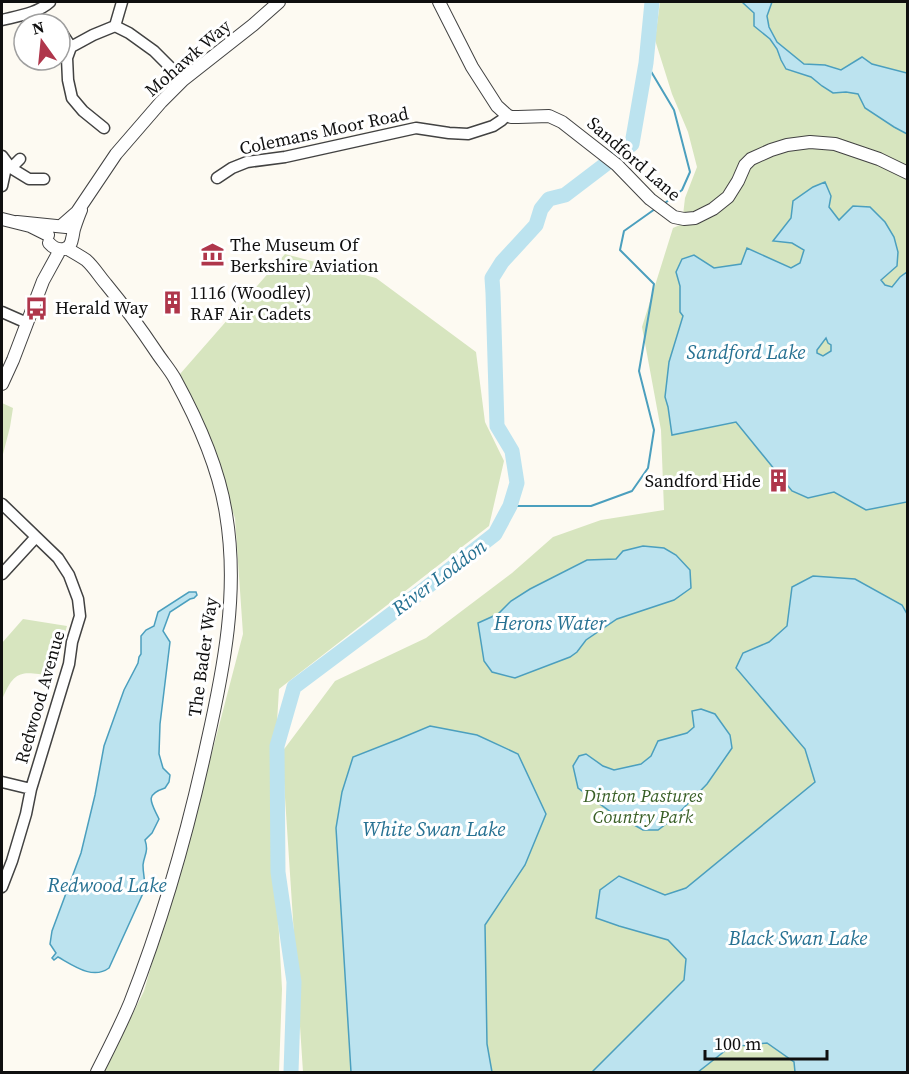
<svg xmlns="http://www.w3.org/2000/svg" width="909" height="1074" font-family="'Source Serif 4',serif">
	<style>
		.green { fill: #d7e5bf }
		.water { fill: #bce3ef; stroke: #4b9fbe; stroke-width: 1.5; fill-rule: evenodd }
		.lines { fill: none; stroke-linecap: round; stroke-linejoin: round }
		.stream { stroke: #4b9fbe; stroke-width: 2 }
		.river { stroke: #bce3ef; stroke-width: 15 }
		.minor-casing { stroke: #424242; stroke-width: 13 }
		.tertiary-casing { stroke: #424242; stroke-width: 14 }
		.minor { stroke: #fff; stroke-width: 10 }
		.tertiary { stroke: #fff; stroke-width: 12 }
		.labels { text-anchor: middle; stroke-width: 6; stroke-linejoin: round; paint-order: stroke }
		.street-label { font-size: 18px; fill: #0f0f0f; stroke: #fff }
		.poi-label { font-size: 18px; fill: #0f0f0f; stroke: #fff; text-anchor: start }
		.park-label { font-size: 18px; font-style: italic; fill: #395f26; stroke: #fff }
		.water-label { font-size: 20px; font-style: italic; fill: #267192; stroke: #fff }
	</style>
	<rect width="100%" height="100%" fill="#fdfaf2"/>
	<path class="green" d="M660,2H907V1072H303L282,752L335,681L426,638L512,573L553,537L601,520L664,510L661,430L642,327L673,228L682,224L685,198L697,167L688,132L672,94L655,40Z
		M285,254L376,278L476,352L485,422L504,461L489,526L279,689L272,806L282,989L279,1072H104L144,991L204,783L243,634L235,518L180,374Z
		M2,403L13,408L10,427L2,458Z
		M23,619L67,626L52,676C22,672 15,668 2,700V643Z"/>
	<path class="water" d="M742,2H772L767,16L769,27L777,42L804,64L825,65L841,70L862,57L872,64L907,73V134L894,127L865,108L858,94L846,92L833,93L822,86L811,77L786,69L781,60L777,49L770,39L754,26V13Z
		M825,182L831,196L829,207L839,220L853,206L870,207L885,222L894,237L898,252L897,266L881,280L885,285L892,287L900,277L907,272V502L866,510L834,492L808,498L792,491L736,422L672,435L668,407L665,397L669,362L683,316L680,312V286L676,272L682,259L694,255L714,268L741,264L747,248L791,268L800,263L804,250L792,243L773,241L791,218L793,201L813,187ZM826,338L828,343L831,345V351L823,356L817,353V350Z
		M643,546L664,548L676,555L690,570L691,588L674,600L617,619L586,640L577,652L570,657L515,678L492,672L484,661L478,623L498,614L511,601L530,589L587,560L616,559L623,551Z
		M813,576L855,579L902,605L907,614V1072H795L794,1062L767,1043L730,1047L698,1072H592L684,980L686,959L668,940L619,926L596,918L600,890L619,876L665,895L686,888L815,782L805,749L736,668L743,653L769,642L787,626L792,587Z
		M189,592H196L197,595L194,598L190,599L170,612L163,631L170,642L160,724L159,754L163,768L170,775L169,782L165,788C144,795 151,802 159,819L152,833L145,840C149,852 144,855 143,865C143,875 146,882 144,891L109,968C93,980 74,966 58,957L54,960L52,958L56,953L50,944L52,931L81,853L95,795L104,746L124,690L138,663L139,657L141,654V636L146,630L154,626L158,612Z
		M701,709L715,714L730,735L732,748L707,784L674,818L658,830H643L611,812L578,788L573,766L579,756L586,754L603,766L614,770L641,764L651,756L658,741L687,733L694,727L692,711Z
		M430,726L477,735L518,754L546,814L525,865L485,925L487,1044L492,1072H351L336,828L342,792L353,757L399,739Z"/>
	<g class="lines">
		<path class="stream" d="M646,63L674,110L690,172L682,190L665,203
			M510,506H591L632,491L648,468L654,430L639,371L654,284L620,250L624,231L655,209"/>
		<path class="river" d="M291,1072L294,982L278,872L277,746L294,687L422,591L495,534L510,506L517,483L512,451L497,426L493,293L492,278L502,262L536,225L541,209L549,199L565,195L632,144L646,63L652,2"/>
		<defs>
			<path id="minor" d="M2,20C18,16 38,13 50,2
				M115,26L122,2
				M60,30L71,47
				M104,128L83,111L72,98L68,80L67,58L71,47L93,35L115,26L129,33L154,51L183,80
				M2,156L11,168L29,179H44
				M11,168L20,159
				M217,178L232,168L247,162L285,157L416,128L449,133L468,134L493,126L502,120L507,115
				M2,186L7,163
				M2,312L27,323
				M2,504L58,558L69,575L78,599L80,616L72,642L69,664L31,789L26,814L12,861L2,887
				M2,574L36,537
				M2,782L31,789"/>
			<path id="tertiary" d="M439,2L472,67L497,106L507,115L511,117H518L549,116L562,122L617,165L650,199L674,217L684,219L695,218L713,209L728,197L738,181L745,165L751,159L771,150L787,145L810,142L835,144L879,159L908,173
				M2,219L30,226L48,235
				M17,222L66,227
				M61,226L77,212L116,154L161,102L183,80L253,25L279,2
				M49,243C56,251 70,253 72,239C73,236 73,233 74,229C76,223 78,217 81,210
				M66,248C73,252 80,256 86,260C94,267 99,276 106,284C125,307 141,329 157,353C163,362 170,370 175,379C198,421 219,468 226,514C239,591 224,668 207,743C188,831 163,919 130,1003C120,1027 108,1050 97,1072
				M2,384L13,360L43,281L60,250"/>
		</defs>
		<use href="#minor" class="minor-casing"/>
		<use href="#tertiary" class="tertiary-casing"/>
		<use href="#minor" class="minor"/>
		<use href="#tertiary" class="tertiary"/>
	</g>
	<defs>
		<symbol id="museum-bare" viewBox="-9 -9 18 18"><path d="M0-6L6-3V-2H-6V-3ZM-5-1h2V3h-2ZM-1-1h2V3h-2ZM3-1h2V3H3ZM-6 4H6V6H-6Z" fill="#af364b" stroke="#fff" stroke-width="2.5" paint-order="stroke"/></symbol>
		<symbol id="building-bare" viewBox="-9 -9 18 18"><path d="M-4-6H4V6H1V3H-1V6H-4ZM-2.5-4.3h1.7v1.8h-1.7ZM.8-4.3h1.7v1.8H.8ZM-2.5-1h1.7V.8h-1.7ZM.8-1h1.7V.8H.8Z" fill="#af364b" stroke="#fff" stroke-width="2.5" paint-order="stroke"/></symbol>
		<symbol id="bus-bare" viewBox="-9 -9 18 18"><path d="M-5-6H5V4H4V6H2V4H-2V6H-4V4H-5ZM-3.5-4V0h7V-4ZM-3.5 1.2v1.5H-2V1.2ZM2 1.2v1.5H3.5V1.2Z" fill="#af364b" stroke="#fff" stroke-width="2.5" paint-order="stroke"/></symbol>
	</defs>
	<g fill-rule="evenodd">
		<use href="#museum-bare" x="196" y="238" width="33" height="33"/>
		<use href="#building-bare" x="156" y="286" width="33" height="33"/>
		<use href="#bus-bare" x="20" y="292" width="33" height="33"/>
		<use href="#building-bare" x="762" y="464" width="33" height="33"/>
	</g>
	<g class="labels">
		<g class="street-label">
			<text transform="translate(188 58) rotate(-41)" y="6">Mohawk Way</text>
			<text transform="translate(324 131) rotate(-12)" y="6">Colemans Moor Road</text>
			<text transform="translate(634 159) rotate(41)" y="6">Sandford Lane</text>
			<text transform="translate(203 657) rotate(-82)" y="6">The Bader Way</text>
			<text transform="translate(40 697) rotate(-74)" y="6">Redwood Avenue</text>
		</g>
		<g class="poi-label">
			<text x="230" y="251">The Museum Of<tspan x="230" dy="21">Berkshire Aviation</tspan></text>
			<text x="190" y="299">1116 (Woodley)<tspan x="190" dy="21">RAF Air Cadets</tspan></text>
			<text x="55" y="314">Herald Way</text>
			<text x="761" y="487" text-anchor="end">Sandford Hide</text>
		</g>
		<g class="park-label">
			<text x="643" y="802">Dinton Pastures<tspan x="643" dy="21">Country Park</tspan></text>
		</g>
		<g class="water-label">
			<text x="746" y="359">Sandford Lake</text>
			<text transform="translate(439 577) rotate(-37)" y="7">River Loddon</text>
			<text x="550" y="630">Herons Water</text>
			<text x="434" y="836">White Swan Lake</text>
			<text x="107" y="892">Redwood Lake</text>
			<text x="798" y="945">Black Swan Lake</text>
		</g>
	</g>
	<rect width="909" height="1074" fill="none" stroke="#0f0f0f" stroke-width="6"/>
	<g transform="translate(42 42) rotate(345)"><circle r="28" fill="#ffffff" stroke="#9f9f9f" stroke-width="1.5"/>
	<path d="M0-4.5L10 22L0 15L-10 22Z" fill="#af364b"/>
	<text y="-9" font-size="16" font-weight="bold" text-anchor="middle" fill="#0f0f0f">N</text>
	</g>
	<path d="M705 1050v9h122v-9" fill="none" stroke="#0f0f0f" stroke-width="3"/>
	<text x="714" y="1050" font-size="18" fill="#0f0f0f" stroke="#ffffff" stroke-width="4.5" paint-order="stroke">100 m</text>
</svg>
